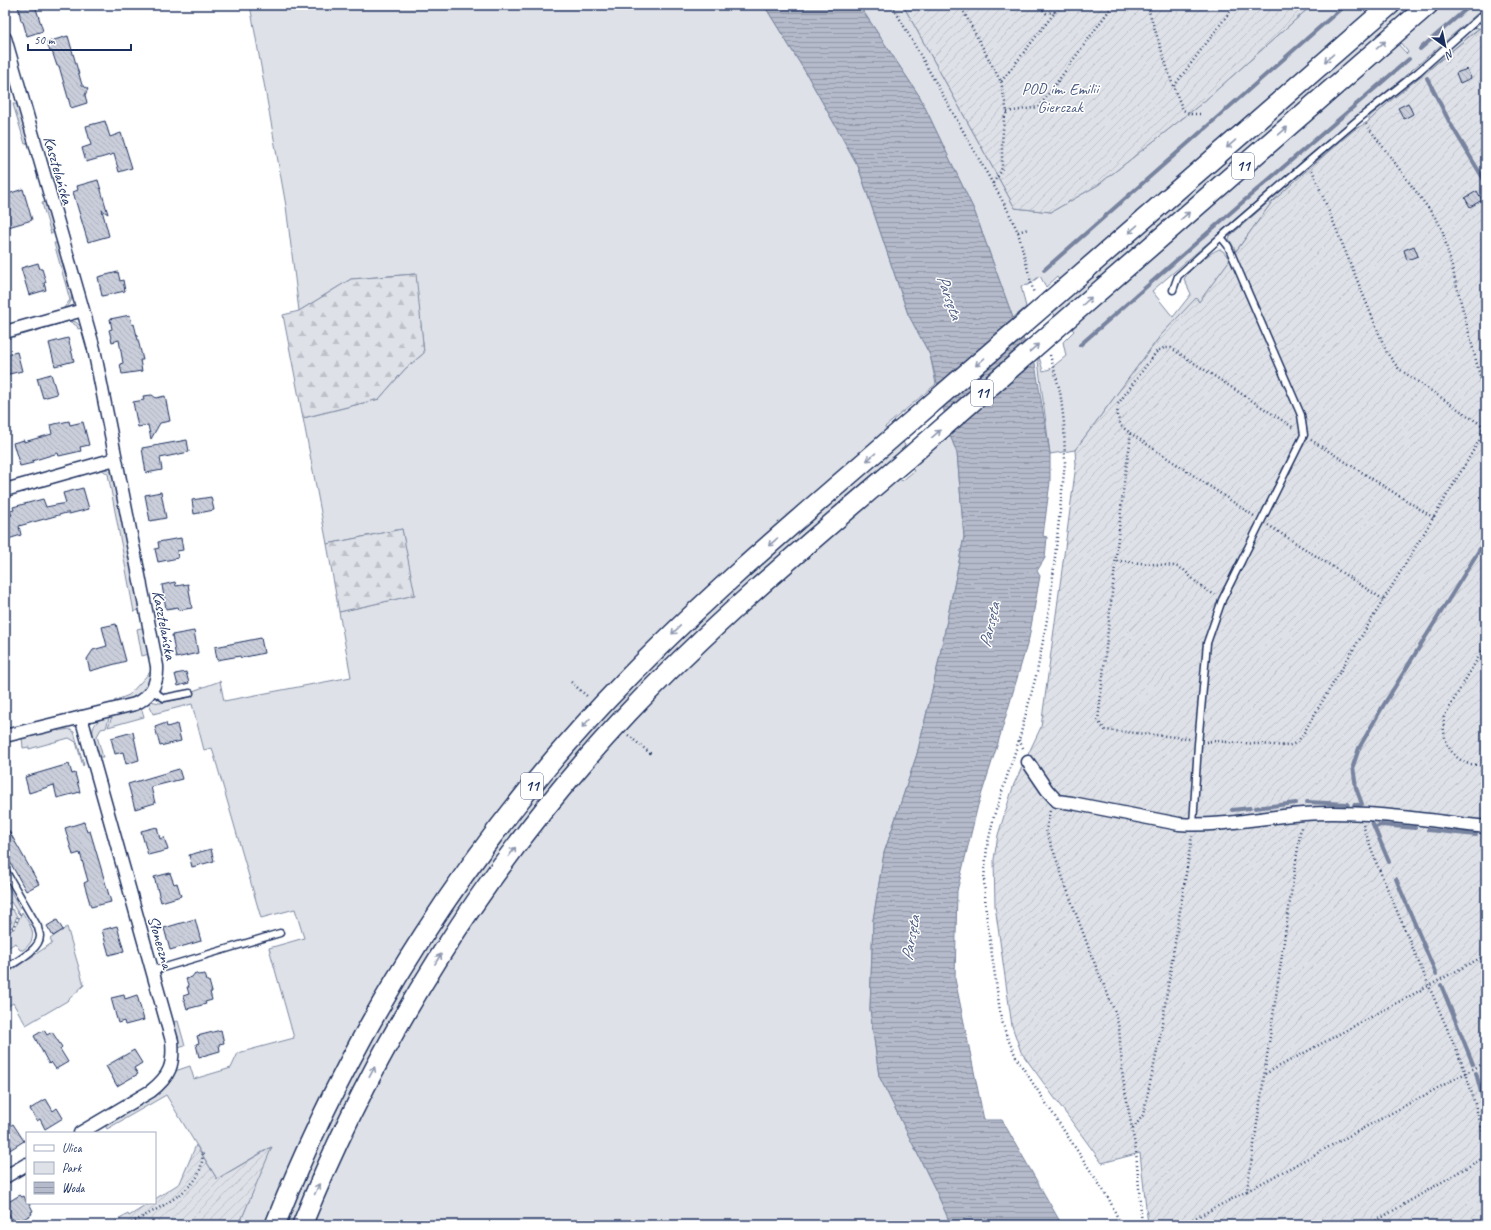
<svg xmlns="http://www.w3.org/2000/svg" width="1491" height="1230" font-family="Caveat,sans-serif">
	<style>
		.green { fill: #dee1e7; stroke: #7c88a2 }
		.forest { fill: url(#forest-firs); stroke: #7c88a2 }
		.garden { fill: url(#garden-furrows); stroke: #7c88a2 }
		.water { fill: url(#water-rules); stroke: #77839f }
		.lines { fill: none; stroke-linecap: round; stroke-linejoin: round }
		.stream { stroke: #77839f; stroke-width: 4 }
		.building { fill: url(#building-back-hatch); stroke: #1b2f5e }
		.service-casing { stroke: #1b2f5e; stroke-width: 9 }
		.minor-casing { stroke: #1b2f5e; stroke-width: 15 }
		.primary-casing { stroke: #1b2f5e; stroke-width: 22 }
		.path { stroke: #1b2f5e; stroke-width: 2.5; stroke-dasharray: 1 3; stroke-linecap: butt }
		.service { stroke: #fff; stroke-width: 6 }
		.minor { stroke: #fff; stroke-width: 12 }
		.primary { stroke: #fff; stroke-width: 19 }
		.primary-bridge-casing { stroke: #1b2f5e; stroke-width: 22; stroke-linecap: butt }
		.primary-bridge { stroke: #fff; stroke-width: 19 }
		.oneway { stroke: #8d97ae }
		.labels { text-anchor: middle; stroke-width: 3; stroke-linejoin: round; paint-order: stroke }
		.shield { fill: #fff; stroke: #5f6d8e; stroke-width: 1 }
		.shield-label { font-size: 15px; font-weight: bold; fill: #1b2f5e }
		.park-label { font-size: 16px; fill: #4c5c80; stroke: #fff }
		.street-label { font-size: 16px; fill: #1b2f5e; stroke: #fff }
		.water-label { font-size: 17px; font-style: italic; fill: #49597e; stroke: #fff }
	</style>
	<defs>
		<pattern id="forest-firs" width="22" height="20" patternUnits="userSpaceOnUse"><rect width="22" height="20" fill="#dee1e7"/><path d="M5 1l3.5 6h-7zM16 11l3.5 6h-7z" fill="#bec1c9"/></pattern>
		<pattern id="garden-furrows" width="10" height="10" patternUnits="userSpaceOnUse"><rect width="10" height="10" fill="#dee1e7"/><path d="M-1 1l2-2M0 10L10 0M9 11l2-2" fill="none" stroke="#bec1c9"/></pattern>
		<pattern id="water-rules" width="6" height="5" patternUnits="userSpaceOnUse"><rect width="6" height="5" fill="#b5bbca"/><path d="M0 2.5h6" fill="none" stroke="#9298a7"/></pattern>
		<pattern id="building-back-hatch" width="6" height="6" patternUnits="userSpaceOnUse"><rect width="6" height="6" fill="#caceda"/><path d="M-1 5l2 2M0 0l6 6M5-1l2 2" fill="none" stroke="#adb1be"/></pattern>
	</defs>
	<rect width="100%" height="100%" fill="#fff"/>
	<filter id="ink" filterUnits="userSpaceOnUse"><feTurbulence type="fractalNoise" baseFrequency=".025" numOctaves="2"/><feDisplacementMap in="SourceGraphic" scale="8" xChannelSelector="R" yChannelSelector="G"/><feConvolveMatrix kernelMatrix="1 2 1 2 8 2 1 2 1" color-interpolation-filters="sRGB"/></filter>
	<g filter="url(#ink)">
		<path class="green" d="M250,5H764L806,73L858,166L908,314L930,355L936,384L885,427L888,432L491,825L267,1225H239L271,1147L217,1179L166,1095L107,1129L105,1125L163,1090L171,1081L175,1071L190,1066L194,1079L231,1068L238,1053L294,1038L269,948L304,938L295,909L261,918L212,748L204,750L192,704L153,714L148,701H150L160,703L191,697L190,692L220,681L224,701L351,677L339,612L414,595L402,529L327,544L303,418L379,399L405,369L424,353L415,274L351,279L299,311L286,206Z
			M859,5H903L1015,208L1051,212L1098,185L1202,103L1312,5H1379L1061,282L1057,277L1046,287L1040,276L1028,285L1021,286L1026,307L1013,318L974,210L920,97Z
			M1400,5H1417L1064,312L1062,310L1055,316L1053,312L1062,304L1060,302Z
			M1439,5H1486V6L1391,88L1306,158L1152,291L1173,317L1191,294L1184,279C1190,268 1208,254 1219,249L1223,251L1230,260L1199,303L1197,298L1161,335L1075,450L1050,454L1036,346L1043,371L1050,369L1066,356L1063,342L1074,331L1070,326L1396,42L1407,54L1408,52L1398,40Z
			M1475,27L1479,28L1389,102L1369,121V117Z
			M13,104H17L29,142L25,144Z
			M1359,127L1354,130L1315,163V160L1352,129Z
			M1305,170L1306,172L1272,202L1236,251L1229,239L1230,236Z
			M46,202L54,232L51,234L42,203Z
			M54,243H57L72,296C71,309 60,311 49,315L48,313L63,309L70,300Z
			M66,320L76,322L82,328L78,329L77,326L69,321L22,335L23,333Z
			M950,435L957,453L964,537L937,669L917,754L884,853L873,920L870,1009L879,1076L936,1191L951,1225H311L353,1127L414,1011L483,905L569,792L623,730L690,661L896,476L902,481L914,471L912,468Z
			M902,439L905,446L904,447V450L511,840L294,1225H284L330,1117L394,999L462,891L550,776L672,644Z
			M103,468L109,470L114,476L140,608L134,612L108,474L101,469L65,479V478Z
			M141,628L144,629L149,654L142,656L137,629Z
			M150,666H152C153,693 137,697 115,703L114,701L129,695L151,671Z
			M139,708L142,710L144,717L108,727L113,714Z
			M110,715L106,728L101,729L97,736L103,757H98C93,737 85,723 110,715Z
			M57,728L58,731L69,729L74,732L84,765L83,766L76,742L69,738L29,749V747L23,748L22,737Z
			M5,881L20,908L18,913L11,902L5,906Z
			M12,909L17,916L13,926L7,930L5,926L12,922L7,913Z
			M22,912C31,926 40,938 23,950H20L15,943L5,950V934L15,928Z
			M67,927L84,985L67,1001L26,1025L13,1003L5,1008V975L52,943L50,939Z
			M178,1021L185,1046L178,1048L173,1022Z"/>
		<path class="forest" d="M416,274L424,353L405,369L379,399L303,418L283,315L299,311L351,279Z
			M402,529L415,595L339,612L327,544Z"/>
		<path class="garden" d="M903,5H1312L1202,103L1098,185L1051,212L1015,208Z
			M1486,23V1225H1148L1140,1153L1102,1163L1021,1052L1012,1026L995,906L994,859L998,835L1014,784L1041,727L1076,465L1075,450L1161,335L1196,298L1199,302L1272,202L1315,163L1354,130L1369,121L1389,102Z
			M196,1145L217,1179L272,1147L239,1225H109L128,1214L129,1216L150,1203H155V1199L180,1183Z"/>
		<path class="water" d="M764,5H859L920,97L974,210L1013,318L1035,363L1050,454V482L1043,536L1047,537L1045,558L1037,571L1040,576L1029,638L997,746L978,805L957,891L955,979L984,1120H1002L1062,1225H951L936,1191L879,1076L870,1009L873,920L884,853L917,754L937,669L964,537L957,453L950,435L930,355L908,314L858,166L806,73Z"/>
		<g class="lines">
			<path class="stream" d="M1420,49L1471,5
				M1427,78L1450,123L1486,183
				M1044,270L1345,5
				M1080,345L1245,200L1409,59
				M1307,802L1348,804
				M1354,805H1360L1362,804L1356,788L1353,766L1359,748L1383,706L1486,539
				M1255,808L1296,803
				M1232,810L1250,808
				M1372,822L1389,862
				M1374,828L1381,825L1415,828
				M1428,830L1476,835
				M1484,836H1486
				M1396,879L1436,974
				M1441,985L1473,1064
				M1476,1073L1486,1111"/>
		</g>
		<path class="building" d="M18,5H35L43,31L27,36L23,22L21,21Z
			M68,36L82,85L88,89L85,95L87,103L71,108L59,66H57L52,51L50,52L47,42Z
			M1467,69L1471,78L1460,83L1456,73Z
			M1408,103L1413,114L1404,119L1398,108Z
			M105,121L110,137L121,133L132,168L119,172L114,154L86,162L82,148L91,145L86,126Z
			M98,180L108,214L102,210L109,236L88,242L73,192L78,190L77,186Z
			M23,189L32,220L5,228V195Z
			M1477,191L1482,200L1470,207L1465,198Z
			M1414,246L1418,256L1407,260L1404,250Z
			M38,263L40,269H42L46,282L44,283L46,290L29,295L21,268Z
			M118,272L120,281L123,280L125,291L102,296L98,277Z
			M130,315L132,325L134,324L143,360H140L142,371L122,374L120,364L123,363L119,340L112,342L109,330L112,329L110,319Z
			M68,338L74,361L55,366L49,343Z
			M17,352L22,371L5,375V355Z
			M51,374L57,394L43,398L37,378Z
			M152,395L156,398L165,396L170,421L160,423L151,439L148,425L138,427L133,402L144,400L143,396Z
			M69,421L70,425L83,422L89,445L80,447L81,451L59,456L58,453L32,461L33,463L20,466L13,443L24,440V442L52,434L50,425Z
			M187,440L189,452L160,458L162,470L146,473L142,448Z
			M83,488L89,509L69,514V513H66L19,526L21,535L5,540V517L12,515L10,511L14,510L13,507L43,499L46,507L66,503L63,493Z
			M161,492L166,518L150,521L145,495Z
			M211,497L214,510L194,514L192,500Z
			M181,538L183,550L177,551L178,558L158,562L155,549L159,548L158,542Z
			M175,582L176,586L188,584L192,608L179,610L178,607L166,609L162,585Z
			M116,624L126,661L90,671L87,659L93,650L107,646L102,627Z
			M194,631L198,653L176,658L172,635Z
			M261,638L264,653L241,658L240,656L217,660L215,647Z
			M186,672L189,683L178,686L175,674Z
			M166,723L167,727L177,724L181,741L160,746L155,727Z
			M133,732L139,760L126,764L123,752L115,754L111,738Z
			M69,764L72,774L75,773L80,792L57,798L54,785L29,793L25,777Z
			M179,769L182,779L151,787L155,803L135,809L128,784Z
			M84,822L87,832L90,831L111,902L91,907L84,883L88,881L80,853L73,855L65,828Z
			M5,824L39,884L26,891L5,853Z
			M157,827L160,839L164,837L168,850L148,855L141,831Z
			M211,849L214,861L192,867L189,855Z
			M170,873L174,884L177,883L181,896L161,902L154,877Z
			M195,919L201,941L170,950L164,928Z
			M57,920L63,930L53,936L47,926Z
			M117,926L124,951L109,955L102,930Z
			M195,973L198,975L205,974L207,981H209L212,992H210L212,1000L205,1002L206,1004L187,1009L183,996L189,994L187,987H189L186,979L192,977Z
			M124,995L125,999L137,995L144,1020L125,1025L124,1021L118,1023L111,998Z
			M44,1030L47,1035L52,1032L62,1047L60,1049L68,1062L56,1069L51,1062L49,1064L34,1036Z
			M221,1030L224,1043L219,1044L220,1051L199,1057L196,1044L199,1043L197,1036Z
			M134,1050L142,1063L134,1068L138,1074L117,1086L106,1066Z
			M46,1099L53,1111L57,1108L63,1118L45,1129L40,1119L37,1121L30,1109Z
			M13,1124L24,1141L5,1153V1129Z
			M20,1195L22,1197L24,1196L27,1203H29L33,1211L31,1212L32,1214L15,1224L5,1208V1204Z"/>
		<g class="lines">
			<defs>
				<path id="service" d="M1221,237L1308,162L1361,117L1418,72L1486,12
					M1173,290L1178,276L1221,237L1228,246L1301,415L1304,435L1222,600L1207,643L1198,744L1193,825
					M152,691L164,698L190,693
					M5,870L38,927C38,930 40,933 40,936C40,950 15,962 5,969
					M152,971L280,933"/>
				<path id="minor" d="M5,38L83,310L5,332
					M5,490L115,459
					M5,736L135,704C151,696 158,684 157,666L94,349L83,310
					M1028,762L1047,790L1057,801L1072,803L1179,824C1221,827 1262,817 1304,814C1365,810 1426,820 1486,827
					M80,1133L151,1091C170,1076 174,1065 172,1041L81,717
					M5,1177L27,1164"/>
				<path id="primary" d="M1051,300L1390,5
					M1058,327L1428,5
					M275,1225C354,1023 475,835 626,680C712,591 807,512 900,431
					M302,1225C378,1037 488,862 628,713C714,622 811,541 907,459"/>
			</defs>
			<use href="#service" class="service-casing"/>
			<use href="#minor" class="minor-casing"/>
			<use href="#primary" class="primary-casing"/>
			<path class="path" d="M892,5L1006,207L1018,232L1034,294
				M960,5L1001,82L1055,12L1046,13L1038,5
				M1147,5L1173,86L1183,110L1191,114H1203
				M1055,12L1060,5
				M1482,27L1486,36
				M1174,86L1235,5
				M1007,112L1039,107L1113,5
				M1366,124L1437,220L1442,229L1486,399
				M1312,170L1387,353L1399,369L1483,426L1486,405
				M993,183L1000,173L1002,168V144L1004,119L1007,112L1001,82
				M1018,232L1028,229
				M1050,355L1060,391L1064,423L1065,463L1050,604L1037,672L1019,740L994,816L987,847L984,879L986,913L1001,1018L1007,1037L1017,1059L1109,1199L1121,1225
				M1130,433L1254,516
				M1311,440L1434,518
				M1268,525L1384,600
				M1117,561L1175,566L1183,569L1200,586L1215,595
				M1486,644L1444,717C1442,735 1447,753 1464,762C1470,765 1480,765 1486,766
				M571,682L588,697
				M628,735L651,754
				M1189,739L1186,738L1105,730L1098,721L1125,474L1130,444V433L1121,426L1117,415L1118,404L1157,351L1164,348H1171L1294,428
				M1019,740L1024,750
				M1206,742L1213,741L1288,746L1296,743L1302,736C1360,636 1422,539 1480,439L1483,426
				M1050,811L1046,830L1065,884L1092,957L1115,1012L1119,1028L1123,1079L1136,1151L1142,1225
				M1363,825L1376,862L1466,1073L1486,1143
				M5,932L14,927L20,913
				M1265,1074L1486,955
				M1133,1129L1143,1115L1159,1042L1192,836
				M1247,1191L1486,1062
				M128,1225C149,1213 184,1197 197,1177C201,1170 202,1162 203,1153
				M1182,1225L1247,1191L1301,827
				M1369,1225L1486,1156"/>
			<use href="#service" class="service"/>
			<use href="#minor" class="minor"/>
			<use href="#primary" class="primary"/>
			<defs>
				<path id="primary-bridge" d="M900,431L1051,300
					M907,459L1058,327"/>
			</defs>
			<use href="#primary-bridge" class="primary-bridge-casing"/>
			<use href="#primary-bridge" class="primary-bridge"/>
		</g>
		<defs><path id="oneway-shaft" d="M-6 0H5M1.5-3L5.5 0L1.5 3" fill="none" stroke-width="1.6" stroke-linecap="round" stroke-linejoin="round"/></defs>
		<g class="oneway">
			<use href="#oneway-shaft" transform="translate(1381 45) rotate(-41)"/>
			<use href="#oneway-shaft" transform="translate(1329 58) rotate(139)"/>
			<use href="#oneway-shaft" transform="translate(1283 131) rotate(-41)"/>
			<use href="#oneway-shaft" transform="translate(1231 144) rotate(139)"/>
			<use href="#oneway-shaft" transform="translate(1185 216) rotate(-41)"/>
			<use href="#oneway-shaft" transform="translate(1133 229) rotate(139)"/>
			<use href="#oneway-shaft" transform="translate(1087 301) rotate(-42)"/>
			<use href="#oneway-shaft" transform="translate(1034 348) rotate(-41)"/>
			<use href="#oneway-shaft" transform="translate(980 362) rotate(139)"/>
			<use href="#oneway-shaft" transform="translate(936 434) rotate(-41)"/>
			<use href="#oneway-shaft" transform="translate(871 457) rotate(139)"/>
			<use href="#oneway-shaft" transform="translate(773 542) rotate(139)"/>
			<use href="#oneway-shaft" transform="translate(676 630) rotate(136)"/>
			<use href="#oneway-shaft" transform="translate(586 723) rotate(132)"/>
			<use href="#oneway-shaft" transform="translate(512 852) rotate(-53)"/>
			<use href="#oneway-shaft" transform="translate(438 959) rotate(-58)"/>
			<use href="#oneway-shaft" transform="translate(372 1072) rotate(-62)"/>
			<use href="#oneway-shaft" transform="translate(317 1189) rotate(-66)"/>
		</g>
	</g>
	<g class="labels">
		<g class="shield">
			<rect x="1232" y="153" width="22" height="26" rx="3"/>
			<rect x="971" y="380" width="22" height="26" rx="3"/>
			<rect x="521" y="773" width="22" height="26" rx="3"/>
		</g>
		<g class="shield-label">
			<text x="1243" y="171">11</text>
			<text x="982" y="398">11</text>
			<text x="532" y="791">11</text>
		</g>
		<g class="park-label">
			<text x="1060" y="94">POD im. Emilii<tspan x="1060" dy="18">Gierczak</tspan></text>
		</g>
		<g class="street-label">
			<text transform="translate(59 170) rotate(74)" y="6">Kasztelańska</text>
			<text transform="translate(165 625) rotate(79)" y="6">Kasztelańska</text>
			<text transform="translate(161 942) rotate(74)" y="6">Słoneczna</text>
		</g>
		<g class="water-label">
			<text transform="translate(950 297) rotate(71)" y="6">Parsęta</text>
			<text transform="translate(989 625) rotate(-77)" y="6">Parsęta</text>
			<text transform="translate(910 938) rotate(-80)" y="6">Parsęta</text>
		</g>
	</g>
	<rect width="1491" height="1230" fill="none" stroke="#fff" stroke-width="20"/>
	<rect x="10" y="10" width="1471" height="1210" fill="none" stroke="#1b2f5e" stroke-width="1.5" filter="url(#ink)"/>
	<rect x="26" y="1132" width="130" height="72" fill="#ffffff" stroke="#a4acbf"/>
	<rect x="34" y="1145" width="20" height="6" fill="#ffffff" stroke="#a4acbf"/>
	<text x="62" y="1152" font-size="12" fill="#1b2f5e">Ulica</text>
	<rect x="34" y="1162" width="20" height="12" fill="#dee1e7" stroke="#a4acbf"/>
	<text x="62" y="1172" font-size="12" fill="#1b2f5e">Park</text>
	<rect x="34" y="1182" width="20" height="12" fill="url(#water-rules)" stroke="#a4acbf"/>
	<text x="62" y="1192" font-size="12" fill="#1b2f5e">Woda</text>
	<g transform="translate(1445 46) rotate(147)" stroke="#ffffff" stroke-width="3" paint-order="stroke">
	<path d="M0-3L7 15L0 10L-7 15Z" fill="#1b2f5e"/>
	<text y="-6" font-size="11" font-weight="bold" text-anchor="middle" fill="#1b2f5e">N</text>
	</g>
	<path d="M28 44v6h103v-6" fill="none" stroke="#1b2f5e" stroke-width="2"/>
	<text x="34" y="44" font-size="12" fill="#1b2f5e" stroke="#ffffff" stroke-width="3" paint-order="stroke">50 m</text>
</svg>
